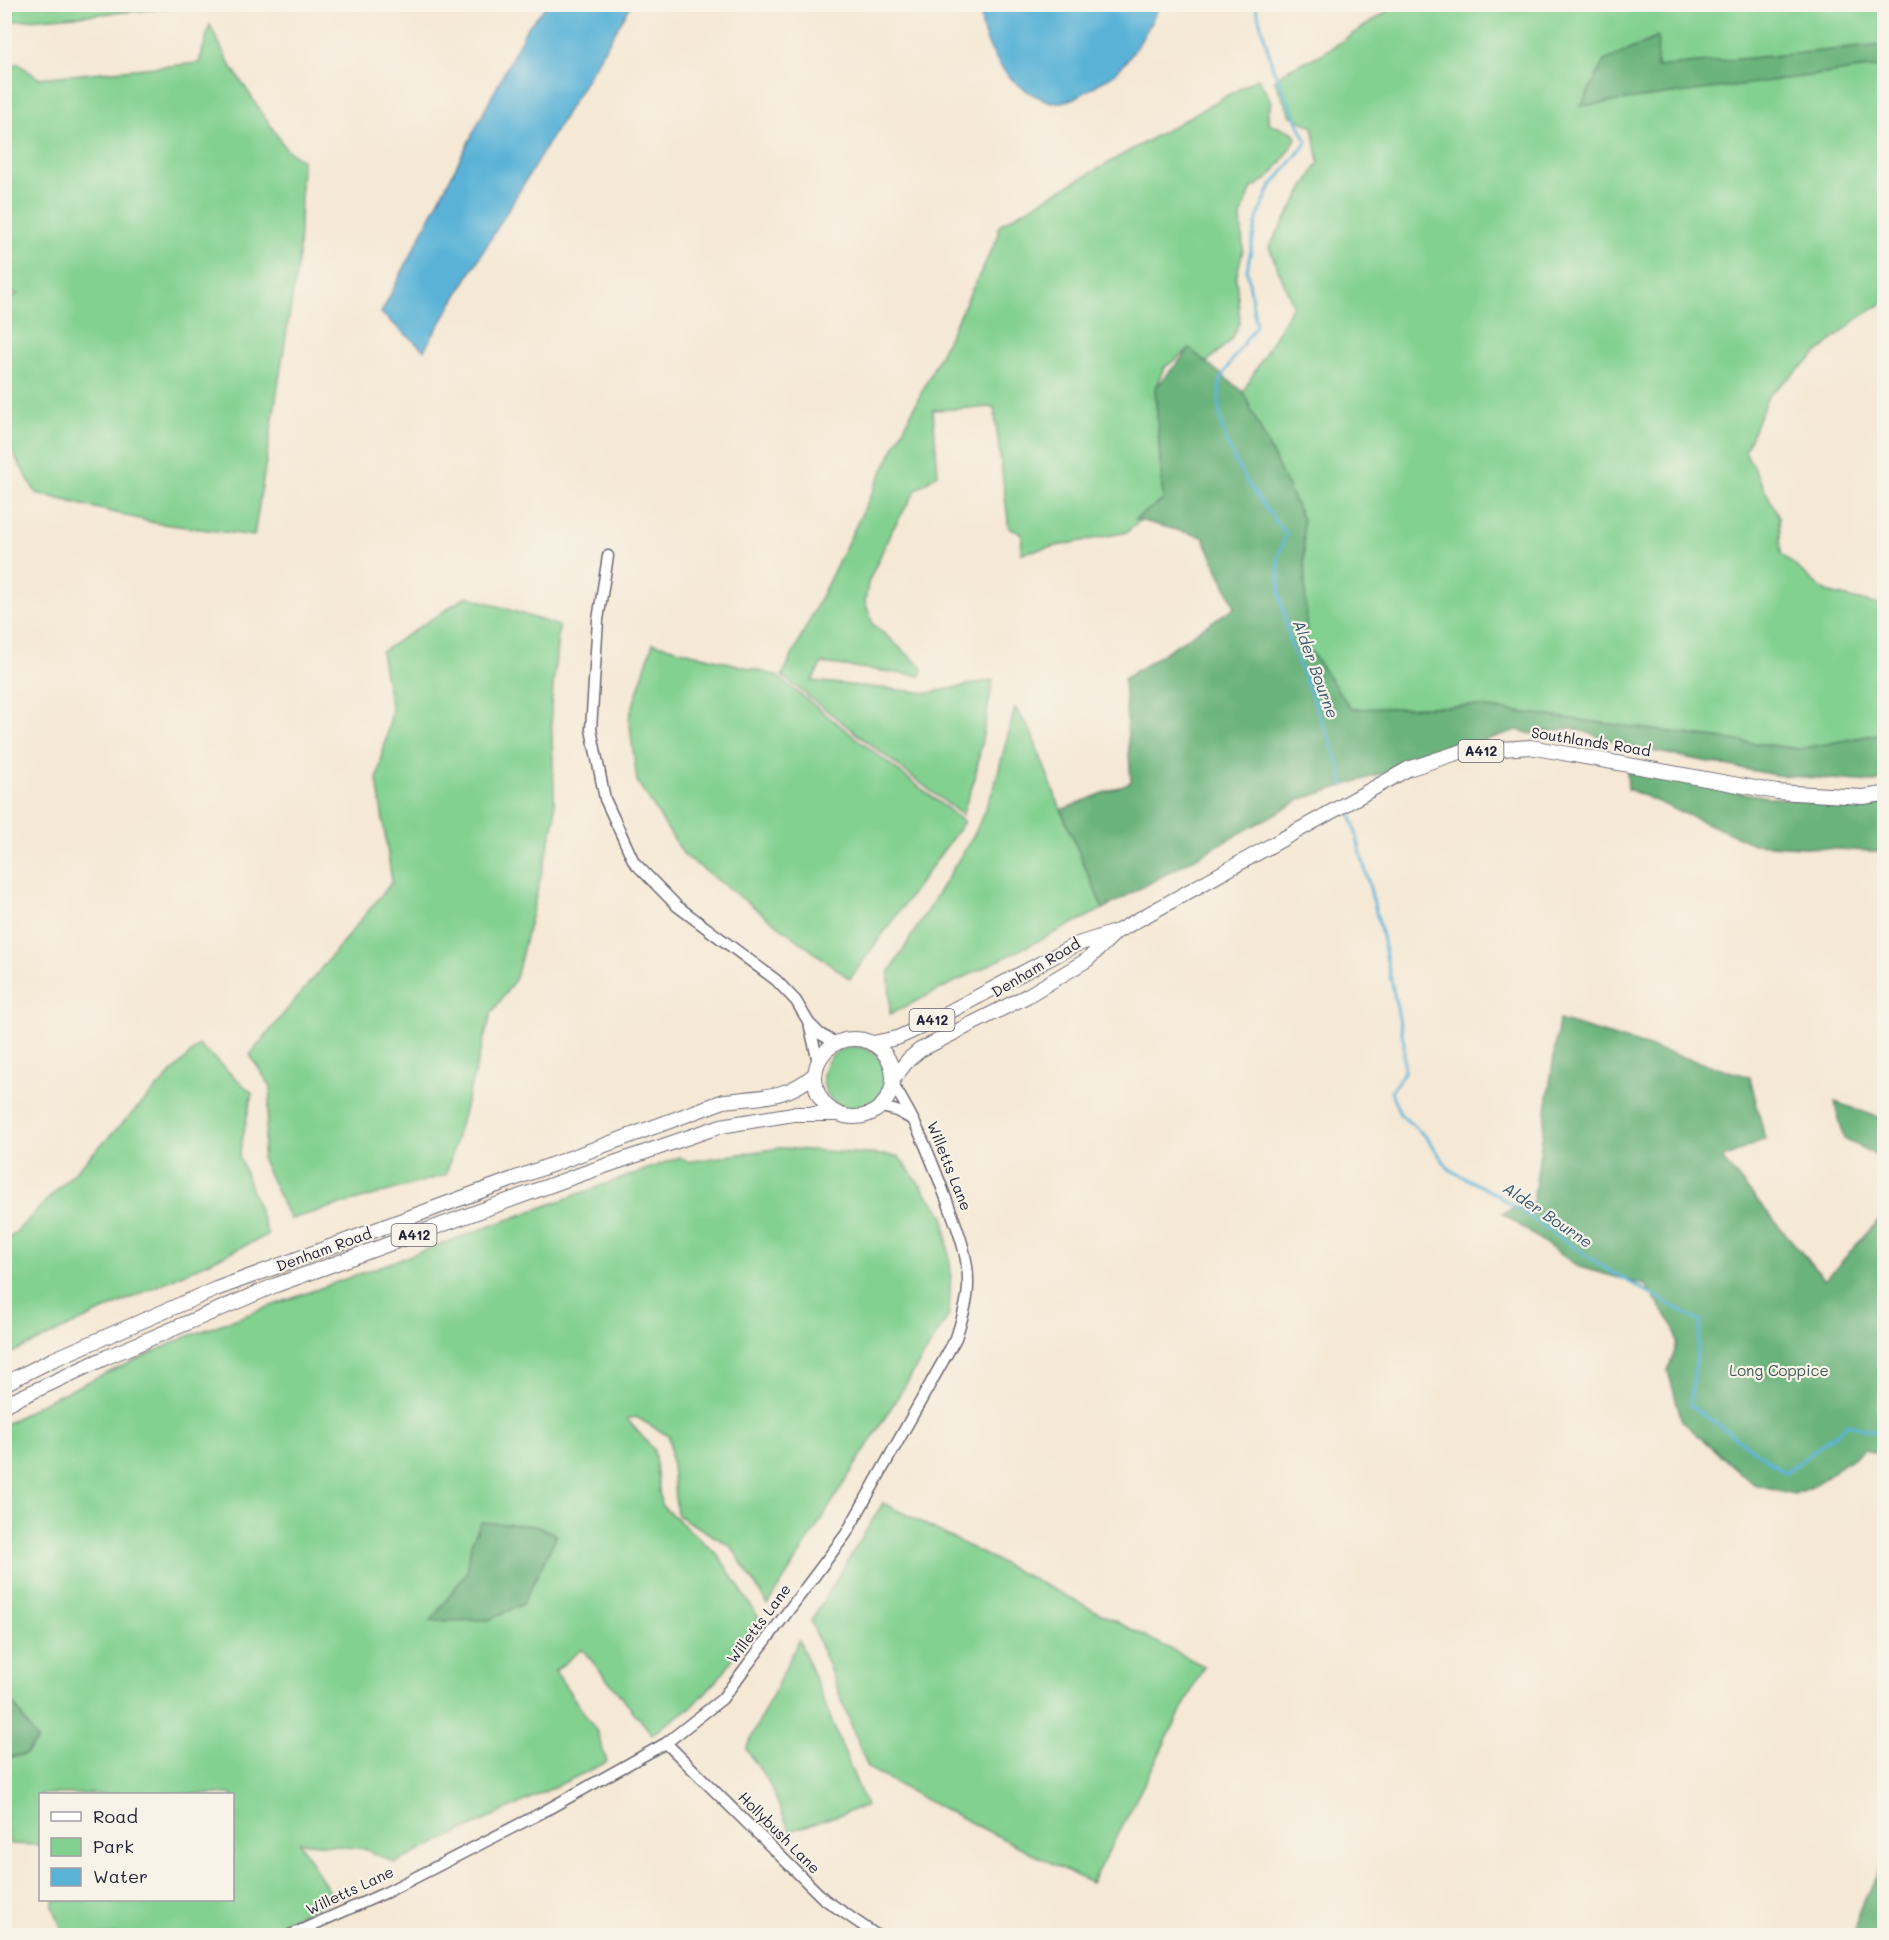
<svg xmlns="http://www.w3.org/2000/svg" width="1889" height="1940" font-family="Mali,sans-serif">
	<style>
		.green { fill: #83d191; stroke: #527a66; stroke-width: 1.5; fill-rule: evenodd }
		.forest { fill: #6ab37b; stroke: #466a5b; stroke-width: 1.5 }
		.water { fill: #5ab3d7; stroke: #3e6a89; stroke-width: 1.5 }
		.lines { fill: none; stroke-linecap: round; stroke-linejoin: round }
		.stream { stroke: #5ab3d7; stroke-width: 3 }
		.minor-casing { stroke: #6c6771; stroke-width: 13 }
		.major-casing { stroke: #6c6771; stroke-width: 16 }
		.minor { stroke: #fff; stroke-width: 10 }
		.major { stroke: #fff; stroke-width: 14 }
		.labels { text-anchor: middle; stroke-width: 4.5; stroke-linejoin: round; paint-order: stroke }
		.shield { fill: #f7f3e8; stroke: #62616f; stroke-width: 1.5 }
		.shield-label { font-size: 14px; font-weight: bold; fill: #22223b }
		.street-label { font-size: 15px; fill: #22223b; stroke: #f7f3e8 }
		.park-label { font-size: 15px; fill: #3f5755; stroke: #f7f3e8 }
		.water-label { font-size: 16px; font-style: italic; fill: #365572; stroke: #f7f3e8 }
	</style>
	<rect width="100%" height="100%" fill="#f7f3e8"/>
	<filter id="ink" filterUnits="userSpaceOnUse"><feTurbulence type="fractalNoise" baseFrequency=".0167" numOctaves="2"/><feDisplacementMap in="SourceGraphic" scale="12" xChannelSelector="R" yChannelSelector="G"/><feConvolveMatrix kernelMatrix="1 2 1 2 8 2 1 2 1" color-interpolation-filters="sRGB"/></filter>
	<filter id="wash" filterUnits="userSpaceOnUse"><feTurbulence type="fractalNoise" baseFrequency=".008" numOctaves="4" result="noise"/><feDisplacementMap in="SourceGraphic" scale="24" xChannelSelector="R" yChannelSelector="G"/><feGaussianBlur stdDeviation="1.35" result="paint"/><feColorMatrix in="noise" values="0 0 0 0 0 0 0 0 0 0 0 0 0 0 0 0 0 1.4 0 .05"/><feComposite in="paint" operator="in"/></filter>
	<g filter="url(#wash)">
		<rect width="100%" height="100%" fill="#f5e8d4"/>
		<path class="green" d="M171,5L172,8L5,22V5Z
			M1397,5H1884V45L1657,67V37L1581,105L1884,66V302L1857,319L1768,396L1745,451L1779,517L1781,554L1826,592L1884,606V733L1799,749L1473,706L1351,709L1306,646L1303,520L1243,392L1293,305L1269,247L1319,162L1313,127L1291,116L1274,80L1289,69L1322,54Z
			M210,25L229,63L286,149L302,160L299,255L254,536L155,523L36,493L5,439V301L18,294L5,291V65L19,64L38,78L199,63Z
			M1258,78L1272,103L1268,112V120L1272,125L1293,132L1296,138L1283,160L1269,178L1252,188L1241,216L1243,250L1236,278L1240,321L1231,340L1206,363L1190,349L1164,368L1155,388L1163,500L1127,532L1021,553L1022,534L1009,528L994,407L933,410L938,474L916,490L891,532L868,583L865,602L873,624L923,668L920,676L822,663L812,681L929,693L993,680L975,778L962,815L782,676L998,237V228L1002,223Z
			M467,596L559,626L551,707L555,819L516,978L491,1014L446,1175L290,1219L262,1160L271,1087L250,1055L392,882L377,780L392,711L381,652Z
			M653,643L775,675L964,822L850,979L684,855L637,781L629,718Z
			M1015,708L1030,730L1061,810L1103,909L890,1014L889,973L975,833L994,788Z
			M199,1045L252,1093L239,1156L268,1235L5,1356V1243Z
			M823 1078a31 31 0 1 1 62 0a31 31 0 1 1-62 0Z
			M780,1148L898,1156L944,1216L951,1271L949,1315L768,1605L731,1546L677,1515L669,1436L636,1417L627,1419L654,1450L661,1505L719,1556L759,1618L723,1673L694,1705L652,1734L582,1649L555,1671L597,1732L607,1762L395,1863L365,1849L299,1842L334,1899L257,1935H64L53,1906V1900H232V1794H40V1845L10,1844L5,1826V1758L26,1754L37,1740L5,1690L4,1425L46,1401L186,1337L680,1157L687,1162ZM467,1572L489,1620L432,1621V1620Z
			M883,1503L1204,1666L1124,1823L1091,1883L928,1801L868,1768L811,1621Z
			M799,1640L866,1806L790,1831L768,1781L746,1749Z"/>
		<path class="forest" d="M1658,37L1657,67L1884,45V66L1581,106L1604,61Z
			M1190,349L1243,392L1303,520L1307,646L1351,709L1473,706L1799,749L1884,733V780L1873,782L1775,775L1632,747L1573,728L1532,734L1517,730L1302,799L1103,909L1061,810L1131,782L1124,679L1235,607L1203,537L1135,519L1163,500L1155,388Z
			M1627,772C1712,788 1798,807 1884,803V852L1754,844L1628,789Z
			M1559,1020L1750,1077L1765,1139L1722,1159L1825,1280L1884,1214V1455L1864,1450L1813,1486L1794,1494L1753,1484L1682,1421L1668,1371L1677,1343L1674,1327L1645,1285L1579,1267L1502,1213L1533,1202Z
			M1835,1102L1884,1119V1159L1844,1139Z
			M481,1522L538,1526L557,1535L523,1604L489,1620L431,1621L467,1572L471,1544Z
			M5,1690L37,1740L26,1754L5,1758Z
			M1884,1861V1935H1854L1859,1911Z"/>
		<path class="water" d="M547,5H631L424,350L381,313L527,28Z
			M981,5V4L1160,5C1148,28 1135,55 1115,73C1108,79 1099,83 1092,88C1068,104 1055,108 1029,92C1018,85 1010,79 1002,68C987,45 980,32 981,5Z"/>
		<g class="lines">
			<path class="stream" d="M1255,4L1273,68L1307,142L1270,188L1257,219L1247,270L1256,325C1249,336 1223,372 1221,380C1209,438 1252,492 1286,534L1278,558L1280,596L1290,642L1337,758L1344,786
				M1349,807L1380,927L1404,1042V1072L1391,1092L1400,1114L1426,1137L1450,1170L1494,1193L1608,1270L1701,1322L1690,1405L1786,1473L1848,1424L1884,1434"/>
		</g>
	</g>
	<g filter="url(#ink)">
		<g class="lines">
			<defs>
				<path id="minor" d="M608,556L598,620L591,729L605,799L634,862L677,906L776,980L796,1001L809,1023L820,1034L836,1043
					M809,1023L818,1062
					M882,1107L897,1111L913,1120
					M666,1743L824,1899L878,1936
					M288,1936L387,1892L541,1813L666,1743L722,1699L846,1534L956,1338C961,1321 968,1303 968,1285C969,1256 957,1227 947,1201C932,1161 917,1121 893,1085"/>
				<path id="major" d="M815 1078a39 39 0 1 1 78 0a39 39 0 1 1-78 0Z
					M873,1043L897,1038L919,1028L1075,945L1118,931L1408,769L1460,752L1530,747L1777,792L1863,797L1884,794
					M894,1078L908,1060L920,1050L1027,996L1087,960L1114,934
					M4,1384L52,1360L216,1289L724,1101C759,1097 787,1099 815,1074
					M4,1405L107,1357L276,1285L576,1176L721,1126L793,1114H838"/>
			</defs>
			<use href="#minor" class="minor-casing"/>
			<use href="#major" class="major-casing"/>
			<use href="#minor" class="minor"/>
			<use href="#major" class="major"/>
		</g>
	</g>
	<g class="labels">
		<g class="shield">
			<rect x="1458.5" y="740" width="45" height="22" rx="4.5"/>
			<rect x="909.5" y="1009" width="45" height="22" rx="4.5"/>
			<rect x="391.5" y="1224" width="45" height="22" rx="4.5"/>
		</g>
		<g class="shield-label">
			<text x="1481" y="756">A412</text>
			<text x="932" y="1025">A412</text>
			<text x="414" y="1240">A412</text>
		</g>
		<g class="street-label">
			<text transform="translate(1591 742) rotate(9)" y="5">Southlands Road</text>
			<text transform="translate(1036 968) rotate(-31)" y="5">Denham Road</text>
			<text transform="translate(949 1166) rotate(68)" y="5">Willetts Lane</text>
			<text transform="translate(324 1250) rotate(-20)" y="5">Denham Road</text>
			<text transform="translate(759 1624) rotate(-53)" y="5">Willetts Lane</text>
			<text transform="translate(779 1833) rotate(45)" y="5">Hollybush Lane</text>
			<text transform="translate(350 1891) rotate(-25)" y="5">Willetts Lane</text>
		</g>
		<g class="park-label">
			<text x="1779" y="1376">Long Coppice</text>
		</g>
		<g class="water-label">
			<text transform="translate(1316 669) rotate(70)" y="6">Alder Bourne</text>
			<text transform="translate(1548 1215) rotate(34)" y="6">Alder Bourne</text>
		</g>
	</g>
	<rect width="1889" height="1940" fill="none" stroke="#f7f3e8" stroke-width="24"/>
	<rect x="39" y="1793" width="195" height="108" fill="#f7f3e8" stroke="#a29fa3" stroke-width="1.5"/>
	<rect x="51" y="1812" width="30" height="9" fill="#ffffff" stroke="#a29fa3" stroke-width="1.5"/>
	<text x="93" y="1823" font-size="18" fill="#22223b">Road</text>
	<rect x="51" y="1838" width="30" height="18" fill="#83d191" stroke="#a29fa3" stroke-width="1.5"/>
	<text x="93" y="1853" font-size="18" fill="#22223b">Park</text>
	<rect x="51" y="1868" width="30" height="18" fill="#5ab3d7" stroke="#a29fa3" stroke-width="1.5"/>
	<text x="93" y="1883" font-size="18" fill="#22223b">Water</text>
</svg>
